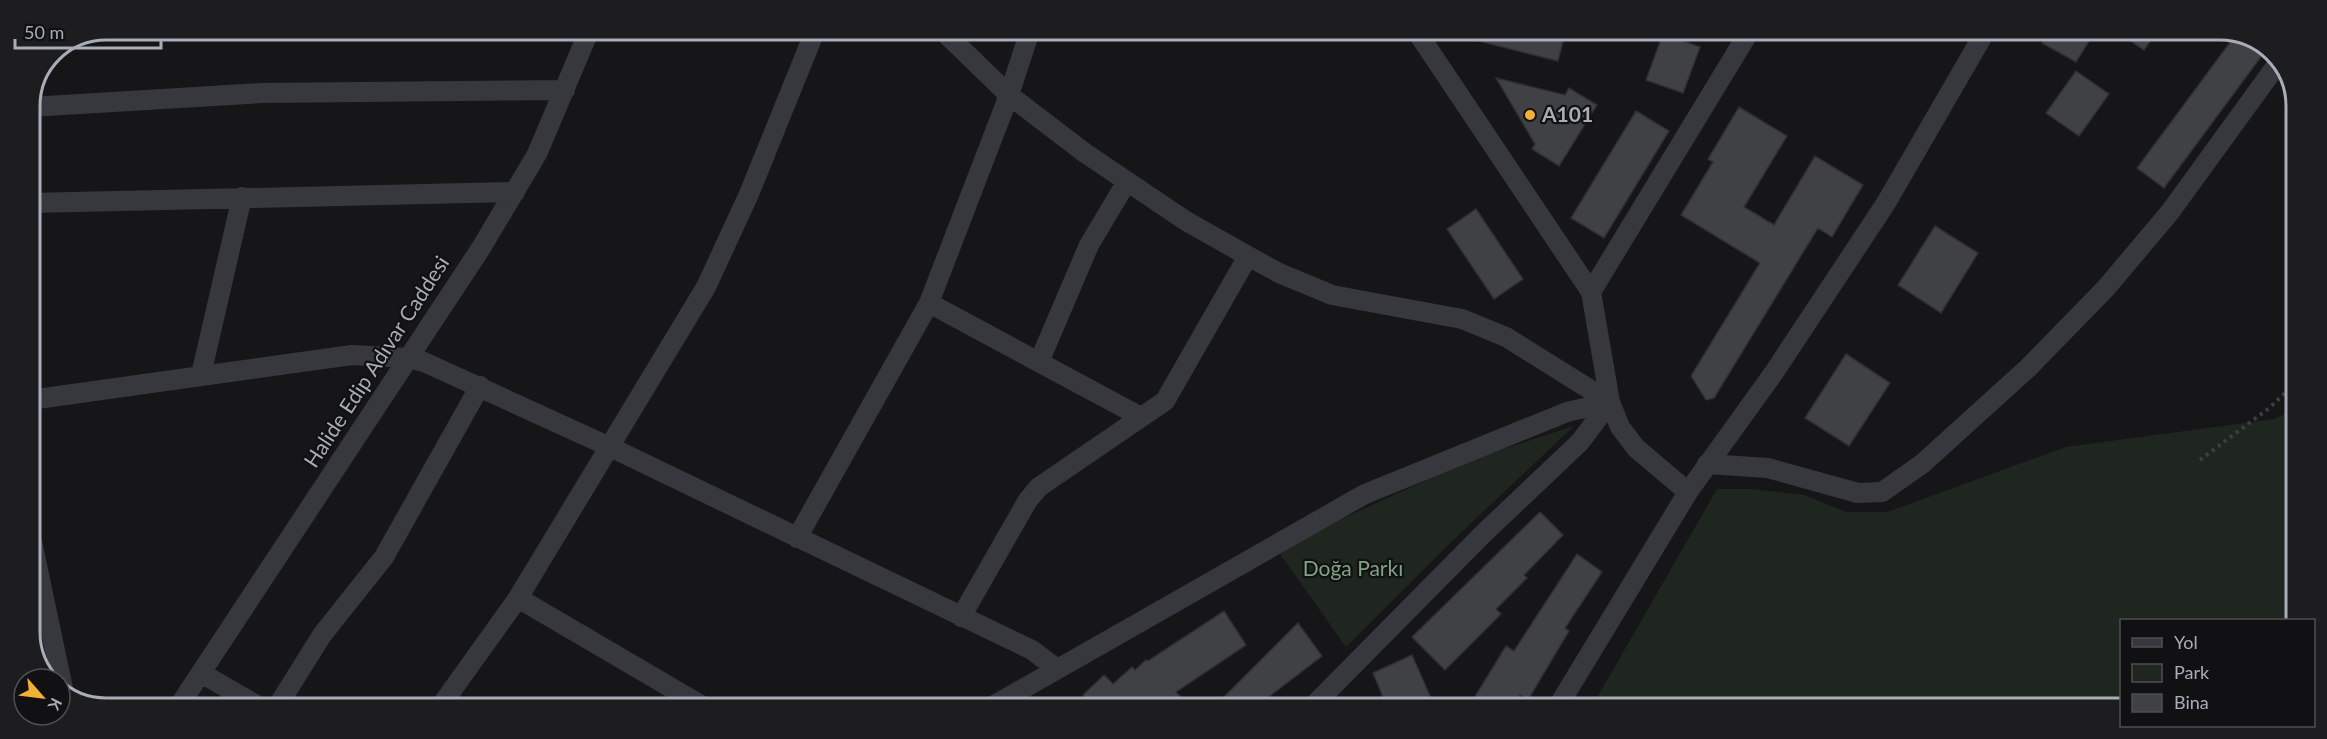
<svg xmlns="http://www.w3.org/2000/svg" width="2327" height="739" font-family="Lato,sans-serif">
	<style>
		.green { fill: #1e261f }
		.building { fill: #404145; stroke: #303034; stroke-width: 1.5 }
		.lines { fill: none; stroke-linecap: round; stroke-linejoin: round }
		.path { stroke: #3d3f44; stroke-width: 4; stroke-dasharray: 3 4.5; stroke-linecap: butt }
		.minor { stroke: #37383d; stroke-width: 20 }
		.poi-dot { fill: #f2b134; stroke: #111113; stroke-width: 2 }
		.labels { text-anchor: middle; stroke-width: 4.5; stroke-linejoin: round; paint-order: stroke }
		.poi-label { font-size: 21px; font-weight: bold; fill: #a8adb8; stroke: #111113; text-anchor: start }
		.street-label { font-size: 21px; fill: #a8adb8; stroke: #111113 }
		.park-label { font-size: 21px; fill: #7fa381; stroke: #111113 }
		.rim { fill: none; stroke: #a8adb8; stroke-width: 3 }
	</style>
	<rect width="100%" height="100%" fill="#161618"/>
	<path class="green" d="M2295,409L2294,620H2122L2121,709L1591,708L1717,489H1752L1804,495L1846,512H1887L2066,447L2274,419Z
		M1574,426L1450,543L1346,647L1280,554L1326,526L1473,459Z"/>
	<path class="building" d="M1464,32H1544L1564,37L1558,61L1463,37Z
		M2048,32H2071L2094,33L2076,62L2042,43Z
		M2119,33H2156L2144,50Z
		M2237,33L2266,50L2164,188L2137,168Z
		M1663,34L1700,47L1683,93L1646,80Z
		M2076,71L2109,94L2079,136L2046,113Z
		M1496,78L1565,95L1569,88L1597,105L1559,166L1532,149L1535,144Z
		M1739,107L1787,136L1744,207L1774,225L1815,156L1863,185L1832,237L1818,228L1714,398L1706,400L1691,376L1760,263L1681,215L1713,162L1708,159Z
		M1636,111L1669,131L1604,238L1571,218Z
		M1476,209L1523,279L1494,299L1447,229Z
		M1935,226L1978,253L1941,313L1898,285Z
		M1846,354L1890,383L1849,446L1805,418Z
		M1540,512L1563,535L1524,575L1527,578L1496,609L1501,614L1445,670L1412,637Z
		M1577,554L1602,572L1565,628L1569,631L1528,700L1520,695L1512,708H1468L1506,646L1514,651Z
		M1224,611L1246,645L1176,692L1191,708H1094L1083,695L1104,675L1113,684L1132,667L1135,670L1146,660L1148,661Z
		M1298,623L1322,656L1266,699L1274,708H1213Z
		M1412,655L1431,698L1409,708H1357L1383,697L1373,673Z"/>
	<g class="lines">
		<path class="path" d="M2200,460L2268,409L2296,383"/>
		<path class="minor" d="M943,31L1009,95L1085,153L1186,221L1248,256L1279,273L1332,295L1462,319L1506,337L1610,402
			M1417,32L1591,292L1610,402L1620,427L1636,448L1688,492
			M30,107L262,93L565,90
			M30,203L515,192
			M1591,292L1749,32
			M929,303L1141,417
			M1039,362L1089,245L1126,183
			M201,375L242,197
			M30,400L352,355L408,358L424,362L610,447L1032,650L1057,669
			M1707,464L1768,468L1858,493L1882,492L1922,464L2028,368L2106,288L2170,212L2281,59
			M30,532L64,693
			M797,538L929,303L1009,95L1030,31
			M518,598L704,707
			M961,617L1028,500L1039,487L1165,401L1248,256
			M201,673L260,707
			M179,706L481,248L537,154L589,31
			M277,707L322,635L384,557L480,386
			M440,707L518,598L706,287L749,194L815,31
			M991,707L1365,494L1567,412L1610,402
			M1311,708L1483,534L1580,442L1610,402
			M1557,708L1688,492L1775,371L1886,203L1985,32"/>
	</g>
	<circle class="poi-dot" cx="1530" cy="115" r="6"/>
	<g class="labels">
		<g class="poi-label">
			<text x="1542" y="122">A101</text>
		</g>
		<g class="street-label">
			<text transform="translate(377 362) rotate(-57)" y="7">Halide Edip Adıvar Caddesi</text>
		</g>
		<g class="park-label">
			<text x="1353" y="576">Doğa Parkı</text>
		</g>
	</g>
	<path d="M0 0H2327V739H0ZM106 40H2220A66 66 0 0 1 2286 106V632A66 66 0 0 1 2220 698H106A66 66 0 0 1 40 632V106A66 66 0 0 1 106 40Z" fill="#1d1d20" fill-rule="evenodd"/>
	<path class="rim" d="M106 40H2220A66 66 0 0 1 2286 106V632A66 66 0 0 1 2220 698H106A66 66 0 0 1 40 632V106A66 66 0 0 1 106 40Z"/>
	<rect x="2120" y="619" width="195" height="108" fill="#111113" stroke="#4d4f55" stroke-width="1.5"/>
	<rect x="2132" y="638" width="30" height="9" fill="#37383d" stroke="#4d4f55" stroke-width="1.5"/>
	<text x="2174" y="649" font-size="18" fill="#a8adb8">Yol</text>
	<rect x="2132" y="664" width="30" height="18" fill="#1e261f" stroke="#4d4f55" stroke-width="1.5"/>
	<text x="2174" y="679" font-size="18" fill="#a8adb8">Park</text>
	<rect x="2132" y="694" width="30" height="18" fill="#404145" stroke="#4d4f55" stroke-width="1.5"/>
	<text x="2174" y="709" font-size="18" fill="#a8adb8">Bina</text>
	<g transform="translate(42 697) rotate(118)"><circle r="28" fill="#111113" stroke="#4d4f55" stroke-width="1.5"/>
	<path d="M0-4.5L10 22L0 15L-10 22Z" fill="#f2b134"/>
	<text y="-9" font-size="16" font-weight="bold" text-anchor="middle" fill="#a8adb8">K</text>
	</g>
	<path d="M15 39v9h146v-9" fill="none" stroke="#a8adb8" stroke-width="3"/>
	<text x="24" y="39" font-size="18" fill="#a8adb8" stroke="#111113" stroke-width="4.5" paint-order="stroke">50 m</text>
</svg>
